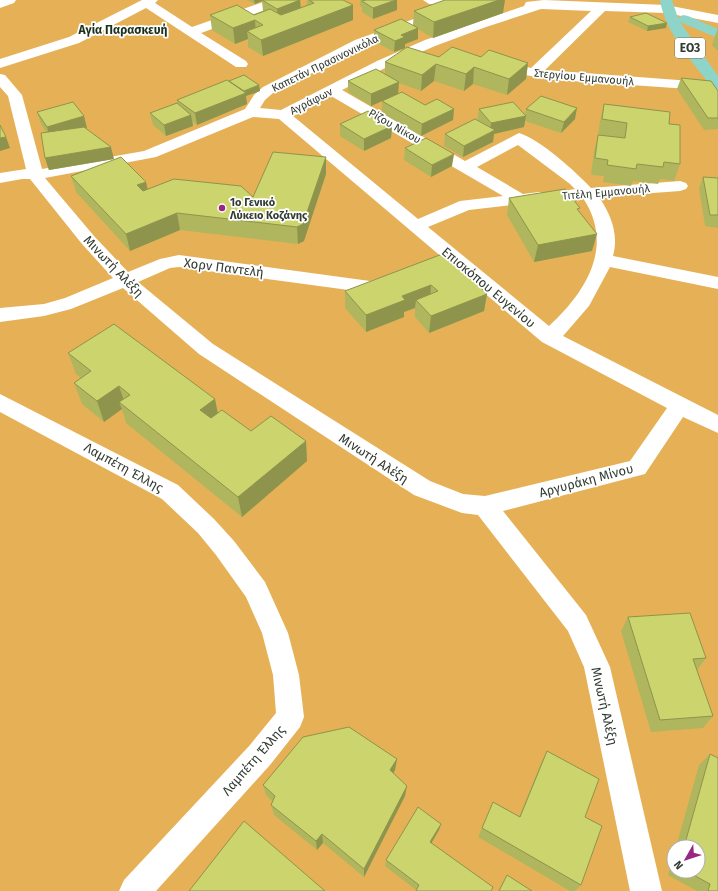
<svg xmlns="http://www.w3.org/2000/svg" width="718" height="891" font-family="'Fira Sans',sans-serif">
	<style>
		.green { fill: #e6b156; fill-rule: evenodd }
		.lines { fill: none; stroke-linecap: round; stroke-linejoin: round }
		.minor { fill: #fff; fill-rule: evenodd }
		.major { fill: #8ed4c9; fill-rule: evenodd }
		.wall { fill: #afb65e }
		.shaded-wall { fill: #8e944c }
		.building { fill: #cbd46d; stroke: #8e944c }
		.poi-dot { fill: #992684; stroke: #fff; stroke-width: 1.5 }
		.labels { text-anchor: middle; stroke-width: 3.5; stroke-linejoin: round; paint-order: stroke }
		.far-street-label { font-size: 11px; fill: #323c32; stroke: #fff }
		.far-poi-label { font-size: 11px; font-weight: bold; fill: #323c32; stroke: #fff; text-anchor: start }
		.far-neighbourhood-label { font-size: 12px; font-weight: bold; fill: #1c311e; stroke: #fff }
		.shield { fill: #fff; stroke: #707670; stroke-width: 1 }
		.shield-label { font-size: 12px; font-weight: bold; fill: #323c32 }
		.street-label { font-size: 13px; fill: #323c32; stroke: #fff }
	</style>
	<rect width="100%" height="100%" fill="#cce7ce"/>
	<path class="green" d="M0,0H718V891H0ZM674,847H698V871H674Z"/>
	<g class="lines">
		<path class="minor" d="M0,0H16L14,3L0,8Z
			M142,0H158L155,3L192,27L269,0H287L285,3L201,33L246,61L248,64L246,67H236L146,8L79,43L0,68V59L69,37Z
			M423,0H479L480,2L474,6L429,4Z
			M544,0L666,5L718,15V23L666,13L605,11L545,70L718,83V91L558,80L518,74L493,67L491,64L493,61L498,60L531,68L591,11L541,9L486,27L435,46L387,67L342,90L465,161L519,133C540,139 576,172 591,188L680,181L686,183L688,186L686,189L680,191L599,197C611,215 619,234 613,256L718,277V289L610,267L589,306L563,336L718,415V433L683,417L645,474L503,511L586,615L610,667L662,891H630L584,667L568,631L478,515L462,513L414,495L199,354L123,288L71,309L44,316L0,322V308L44,304L65,298L113,278L82,244L30,179H22L0,183V173L26,169L8,96L0,87V74L5,75L22,95L42,169L144,151L245,109L254,95L263,87L355,40L436,11H446L447,14L446,17L365,46L273,93L265,100L260,108L281,110L377,61L425,40L524,6L526,2ZM331,96L503,196L460,201L418,219L293,116ZM253,117L279,119L542,342L667,408L630,461L485,496L463,494L430,481L213,344L138,282L170,268L179,267L371,293L396,285L398,281L396,277L389,275L370,281L179,255L160,259L128,272L94,236L45,178L156,157ZM518,145L570,184L575,189L569,190L567,194L569,198H583C615,246 586,292 549,326L428,227L469,210L545,201L547,197L545,193L539,192L523,194L477,167Z
			M0,394L178,485L214,519L234,541L265,582L288,633L299,675L304,717L300,727L270,765L156,891H119L124,880L250,745L276,713L273,675L262,633L246,597L216,555L198,533L162,499L0,412Z"/>
		<path class="major" d="M660,0H672L678,18L683,15L688,16L718,29V38L680,22L718,76V90L713,89C694,63 665,33 660,0Z"/>
	</g>
	<path class="wall" d="M247,0H300L301,8L307,5V0H343L353,20L263,56L248,47V39L235,44L212,30L210,15H254L263,11L262,1L255,4Z
		M360,0H397V10L373,19L362,12V7L360,6Z
		M414,11L503,13L433,38L418,29V39L405,44L394,52L374,41V30L413,25Z
		M630,17L666,28L647,31L628,22Z
		M718,28V51L712,45Z
		M439,57H481L528,63L526,79L507,95L473,84L464,91L434,81L421,91L399,83L398,94L371,106L348,92V81L385,74V62Z
		M681,78L718,91V129L704,130L677,89Z
		M229,81L259,85L260,91L246,96L247,104L197,125L193,122V126L166,136L153,125L150,113L177,103V100Z
		M382,101L425,105L454,109L453,120L421,136L382,113Z
		M604,104L669,124L680,164L674,181L660,179L658,184L633,181L631,186L603,182L604,176L591,175L594,151L598,136L600,121Z
		M479,109L525,115L526,109L575,119L561,133L525,121L524,127L494,134L493,142L463,157L444,146L445,134L477,121Z
		M37,112L87,128H86L114,159L49,170L45,158L46,132L41,124Z
		M340,124L392,126L391,138L364,151L340,136Z
		M405,148L452,166L431,177L404,160Z
		M326,174L304,241L298,244L180,230L130,251L76,192L71,176L148,190L253,197Z
		M703,177L718,178V228L705,226L699,188Z
		M509,198L579,211L592,251L534,262L507,215Z
		M445,253L487,294L484,311L429,333L415,317V308L404,312V317L366,332L345,308V291Z
		M68,353L215,399L218,413L251,431L306,441L307,461L242,517L126,423L122,409L104,422L82,404L74,383L81,378L76,374Z
		M628,617L706,658L697,670L713,716L703,728L651,732L621,631Z
		M547,751L585,817L581,885L575,891H570L478,837L493,802L519,817L541,763Z
		M710,754L718,891H697L668,875L674,853V871H698V847H676L699,765Z
		M397,759L395,770L393,774L405,796L364,877L323,843L317,850L274,815L271,805L273,802L266,795L263,785Z
		M441,824L439,830L431,843L493,887L416,890L385,866L386,860Z
		M507,875L532,891H498Z"/>
	<path class="shaded-wall" d="M254,0H266H262V1L255,4Z
		M300,0L301,11L278,20L277,9Z
		M396,0H397V10L373,19V8Z
		M499,0H505L503,13L433,38L434,22Z
		M353,5V20L263,56L261,40Z
		M255,20L256,36L247,31L248,39L235,44L233,28Z
		M667,23L666,28L647,31L648,26Z
		M418,28V39L405,44V48L394,52L395,41L401,35Z
		M528,63L526,79L507,95L509,79Z
		M436,64L434,81L421,91L422,75Z
		M474,67L473,84L464,91L466,74Z
		M399,82L398,94L371,106V94Z
		M259,85L260,91L246,96L247,104L197,125L195,113L240,93Z
		M577,108L575,119L561,133L564,122Z
		M454,109L453,120L421,136L422,124Z
		M191,115L193,126L166,136L164,125Z
		M84,116L87,128L50,138L47,127Z
		M526,116L524,127L494,134L493,142L463,157L464,146L490,133L491,123Z
		M392,126L391,138L364,151V139Z
		M6,137L10,148L0,151V138Z
		M111,147L114,159L49,170L45,158Z
		M454,154L452,166L431,177L432,165Z
		M326,157V174L304,241L298,244L297,227Z
		M146,182L150,199L137,185Z
		M177,213L180,230L130,251L126,234Z
		M597,234L592,251L534,262L538,245Z
		M431,285L430,302L416,300L415,308L404,312V317L366,332V315L402,296Z
		M487,294L484,311L429,333L431,316Z
		M119,386L126,407L119,402L122,409L104,422L97,401Z
		M215,399L219,420L205,431L200,410Z
		M306,441L307,461L242,517L238,497Z
		M397,759L395,770L389,781L390,770Z
		M407,786L405,796L364,877V869Z
		M441,824L439,830L428,849L430,842Z
		M322,834L323,843L317,850L316,841Z"/>
	<path class="building" d="M262,0H300L277,9Z
		M309,0H343L353,5L261,40L247,31L263,25L255,20L233,28L210,15L237,5L254,15L270,9L281,15L314,3Z
		M366,0H396L373,8L362,1Z
		M445,0H499L434,22L414,11Z
		M646,13L667,23L648,26L630,17Z
		M401,19L418,28L401,35L405,37L395,41L374,30Z
		M407,47L439,57L452,47L481,57L489,50L528,63L509,79L474,67L466,74L436,64L422,75L385,62Z
		M376,69L399,82L371,94L348,81Z
		M244,75L259,85L244,91L229,81Z
		M681,78L711,81L718,91V118H708Z
		M227,80L246,93L195,113L177,100Z
		M402,92L425,105L437,99L454,109L422,124L382,101Z
		M541,96L577,108L564,122L526,109Z
		M73,102L84,116L47,127L37,112Z
		M513,102L526,116L491,123L479,109Z
		M177,103L191,115L164,125L150,113Z
		M604,104L670,112L669,124L680,125V164L664,162L663,167L637,164L636,169L607,165L608,160L595,158L598,135L625,138L627,123L602,119Z
		M368,111L392,126L364,139L340,124Z
		M475,119L495,130L464,146L445,134Z
		M0,125L6,137L0,138Z
		M84,127L111,147L45,158L41,133Z
		M426,138L454,154L432,165L405,148Z
		M273,152L326,157L303,224L297,227L177,213L126,234L71,176L121,157L146,182L137,185L143,191L174,179L241,186L253,197Z
		M703,177L718,178V215H710Z
		M565,189L580,208L577,209L597,234L538,245L509,198Z
		M445,253L487,294L431,316L416,300L438,291L431,285L402,296L405,300L366,315L345,291Z
		M114,324L215,399L200,410L211,418L222,410L251,431L271,416L306,441L238,497L119,402L130,395L119,386L97,401L74,383L91,371L68,353Z
		M690,613L706,658L693,659L713,716L660,720L628,617Z
		M349,727L397,759L390,770L407,786L364,869L322,834L316,841L271,805L275,796L263,785L303,737Z
		M547,751L599,779L585,817L602,826L581,885L482,828L493,802L520,817Z
		M710,754L718,758V891H708L710,884L686,871H698V847H684Z
		M418,807L441,824L430,842L493,887L491,891H416L419,885L386,860Z
		M244,821L325,891H189Z
		M507,875L532,891H499Z"/>
	<circle class="poi-dot" cx="222" cy="208" r="4"/>
	<g class="labels">
		<g class="far-street-label">
			<text transform="translate(325 63) rotate(-26)" y="4">Καπετάν Πρασινονικόλα</text>
			<text transform="translate(584 77) rotate(5)" y="4">Στεργίου Εμμανουήλ</text>
			<text transform="translate(311 101) rotate(-27)" y="4">Αγράφων</text>
			<text transform="translate(395 126) rotate(30)" y="4">Ρίζου Νίκου</text>
			<text transform="translate(606 192) rotate(-5)" y="4">Τιτέλη Εμμανουήλ</text>
		</g>
		<g class="far-poi-label">
			<text x="230" y="206">1ο Γενικό<tspan x="230" dy="13">Λύκειο Κοζάνης</tspan></text>
		</g>
		<g class="far-neighbourhood-label">
			<text x="123" y="34">Αγία Παρασκευή</text>
		</g>
		<rect class="shield" x="675" y="38" width="30" height="20" rx="3"/>
		<g class="shield-label">
			<text x="690" y="52">ΕΟ3</text>
		</g>
		<g class="street-label">
			<text transform="translate(114 266) rotate(46)" y="5">Μινωτή Αλέξη</text>
			<text transform="translate(224 267) rotate(7)" y="5">Χορν Παντελή</text>
			<text transform="translate(489 287) rotate(40)" y="5">Επισκόπου Ευγενίου</text>
			<text transform="translate(374 458) rotate(33)" y="5">Μινωτή Αλέξη</text>
			<text transform="translate(124 467) rotate(29)" y="5">Λαμπέτη Έλλης</text>
			<text transform="translate(586 480) rotate(-15)" y="5">Αργυράκη Μίνου</text>
			<text transform="translate(605 706) rotate(77)" y="5">Μινωτή Αλέξη</text>
			<text transform="translate(253 760) rotate(-49)" y="5">Λαμπέτη Έλλης</text>
		</g>
	</g>
	<g transform="translate(686 859) rotate(231)"><circle r="19" fill="#ffffff" stroke="#adb1ad"/>
	<path d="M0-3L7 15L0 10L-7 15Z" fill="#992684"/>
	<text y="-6" font-size="11" font-weight="bold" text-anchor="middle" fill="#323c32">N</text>
	</g>
</svg>
